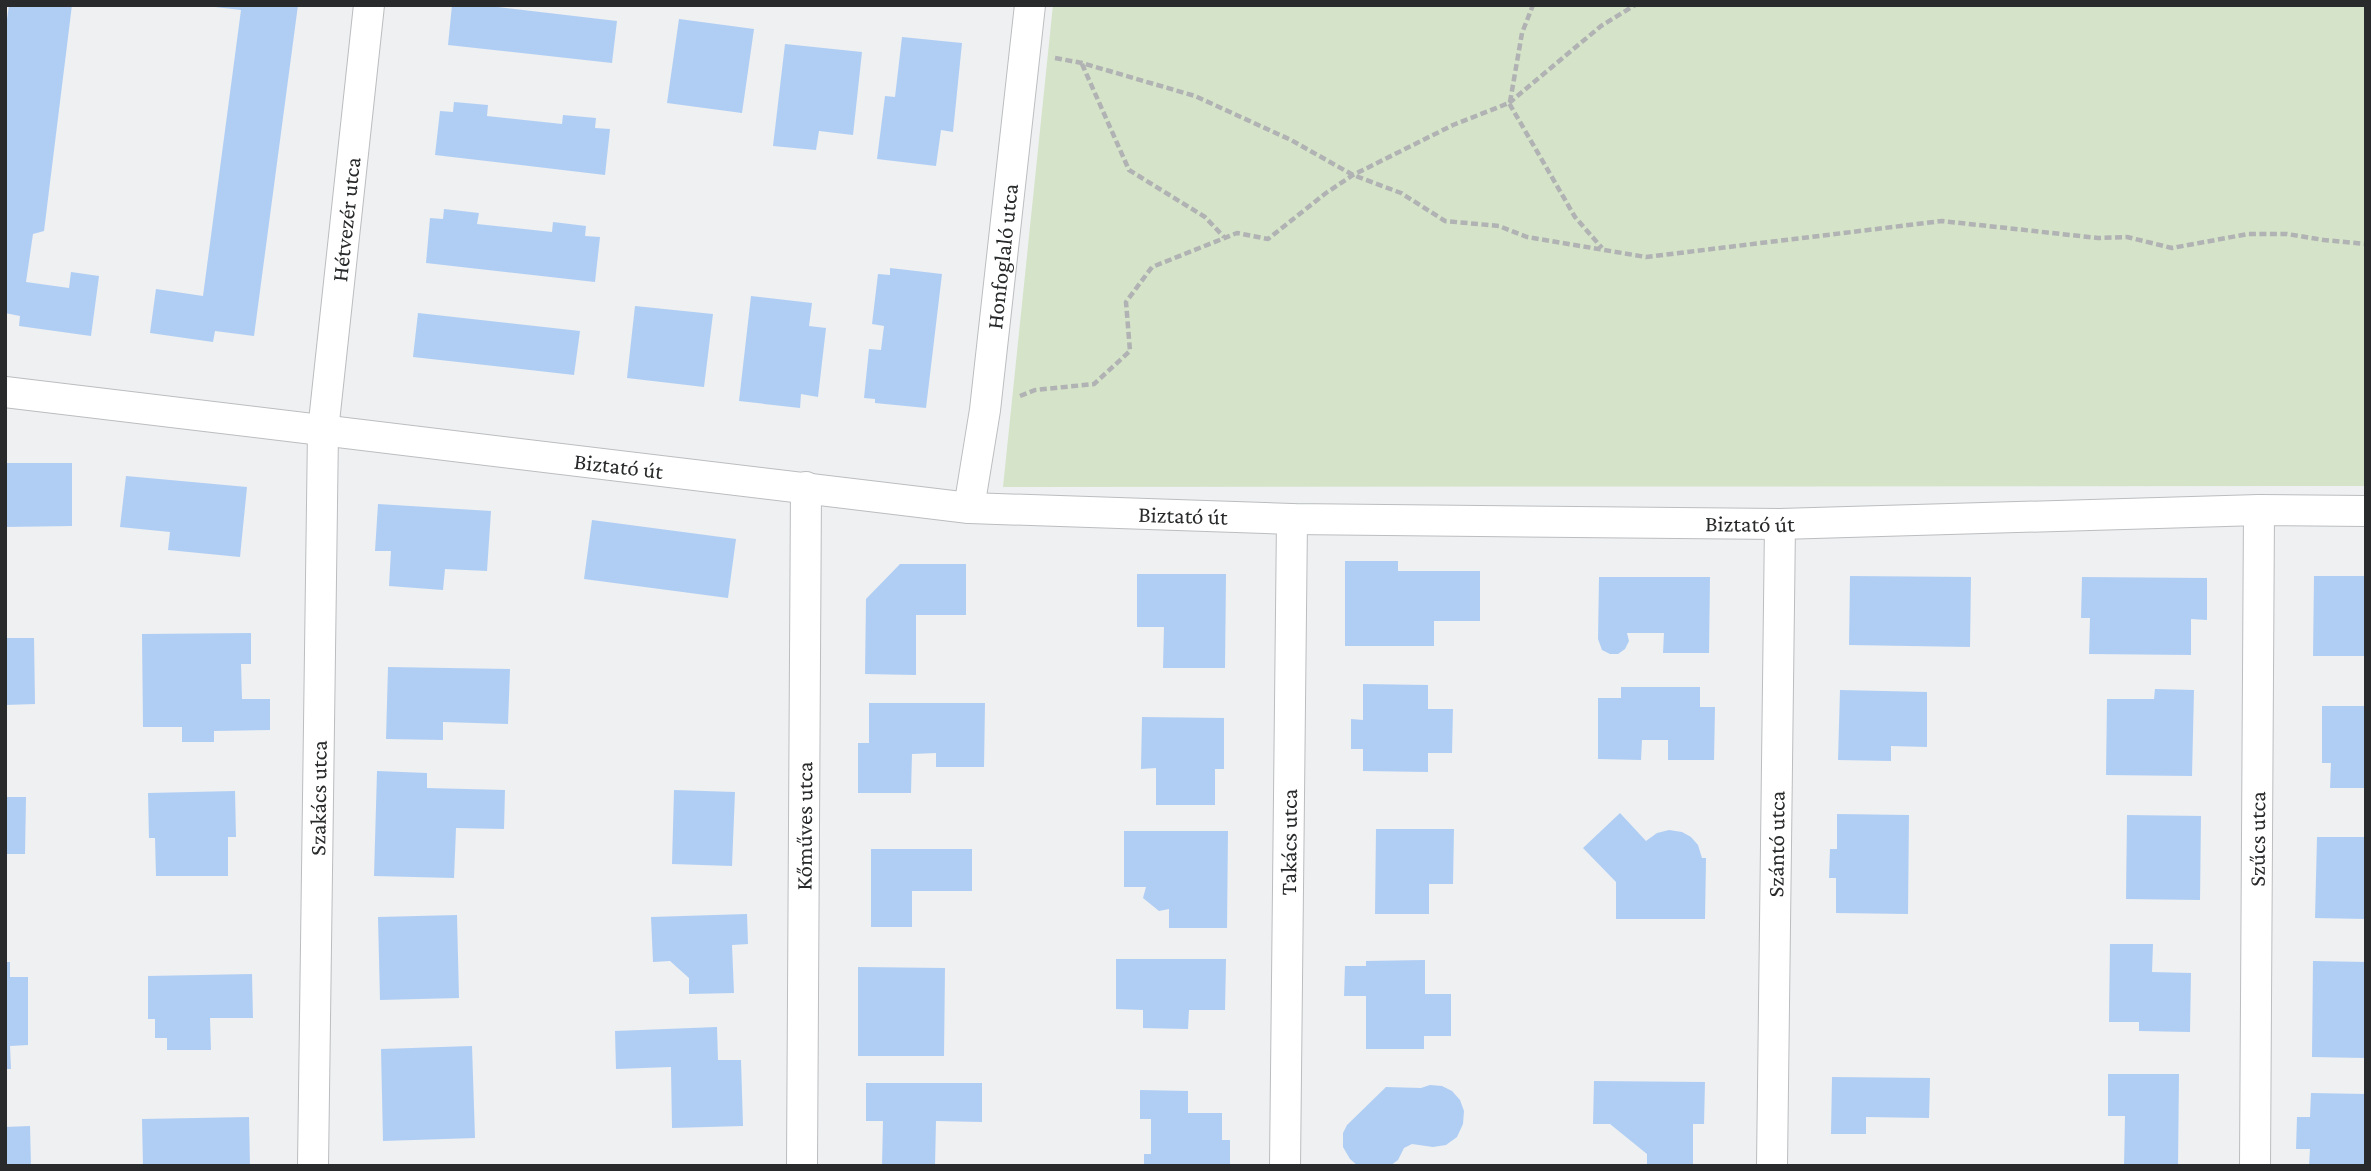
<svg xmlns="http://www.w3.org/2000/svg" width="2371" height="1171" font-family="'Crimson Pro',serif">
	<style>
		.green { fill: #d5e3c8 }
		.building { fill: #b0cef4 }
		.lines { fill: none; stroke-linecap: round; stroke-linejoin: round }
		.street-casing { stroke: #bbbdbf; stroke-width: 32 }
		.path { stroke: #b0b2b3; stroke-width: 4.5; stroke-dasharray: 7 3.5; stroke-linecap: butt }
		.street { stroke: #fff; stroke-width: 30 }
		.labels { text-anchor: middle; stroke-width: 6; stroke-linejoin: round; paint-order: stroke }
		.street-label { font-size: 23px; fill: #292a2b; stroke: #fcfdff }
	</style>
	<rect width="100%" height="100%" fill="#eef0f2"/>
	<path class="green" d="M1053,5H2366V486L1003,487Z"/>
	<path class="building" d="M9,5H72L44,231L33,234L26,282L69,288L71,272L99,276L91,336L19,326L20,316L5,313V34Z
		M215,5H298L254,336L215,331L213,342L150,333L156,289L203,296L241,10L215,7Z
		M452,5H481L617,21L612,63L448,45Z
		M679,19L754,29L742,113L667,103Z
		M902,37L962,43L953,132L941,130L936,166L877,159L885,96L895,97Z
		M785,44L862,52L853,135L819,131L816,150L773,146Z
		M454,102L488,105L487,116L562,124L563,115L596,118L595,128L610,129L605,175L435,155L440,111L453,112Z
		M444,209L479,213L477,224L552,232L553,222L586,226L585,236L600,237L595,282L426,263L430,218L443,219Z
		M890,268L942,274L926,408L875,403V399L864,398L869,349L881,350L884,326L872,324L878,274L890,275Z
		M751,296L812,303L809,326L826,328L818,397L801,394L800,408L739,401Z
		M635,306L713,314L704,387L627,378Z
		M418,313L580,331L574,375L413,357Z
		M5,463H72V526L5,527Z
		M126,476L247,487L240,557L168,550L170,532L120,527Z
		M378,504L491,511L487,571L445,569L443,590L389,586L391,551H375Z
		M592,520L736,539L728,598L584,579Z
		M1345,561H1398V571H1480V621H1434V646H1345Z
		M900,564H966V615H916V675L865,674L866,599Z
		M1137,574H1226L1225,668H1163L1164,627H1137Z
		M1850,576L1971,577L1970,647L1849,645Z
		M2314,576H2366V656H2313Z
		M1599,577H1710L1709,653H1663L1664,633H1627L1629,641L1625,649L1618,654H1610L1602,650L1598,639Z
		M2082,577L2207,578V620L2191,619V655L2089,654L2090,618H2081Z
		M251,633V664H241L242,699H270V730L214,731V742H182V727H143L142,634Z
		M5,638H34L35,704L5,705Z
		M388,667L510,669L508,724L443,722V740L386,739Z
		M1363,684L1428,685V709H1453L1452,753H1428V772L1363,771V749H1351V719L1363,720Z
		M1621,687H1700V707H1715L1714,760H1668V740H1642L1641,760L1598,759V698H1621Z
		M2155,689L2194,690L2192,776L2106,775L2107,699H2154Z
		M1840,690L1927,692V747L1891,746V761L1838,760Z
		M869,703H985L984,767H936V753L912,754L911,793H858V743H869Z
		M2322,706H2366V788H2330L2331,763H2322Z
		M1142,717L1224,718V769H1215V805H1156V768L1141,769Z
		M377,771L427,773V788L505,790L504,829L456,828L454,878L374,876Z
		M674,790L735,792L732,866L672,864Z
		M235,791L236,837H228V876H156L155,838H149L148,793Z
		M5,797H26L25,854H5Z
		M1620,813L1646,841L1657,833L1669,830L1682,832L1691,837L1698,845L1702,858H1706L1705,919H1616V882L1583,848Z
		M1837,814L1909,815L1908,914L1836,913V878H1829L1830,849H1837Z
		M2127,815L2201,816L2200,900L2126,899Z
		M1376,829H1454L1453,884H1429V914H1375Z
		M1124,831H1228L1227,928H1169V909L1159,911L1143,898L1146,887H1124Z
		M2317,837H2366V919L2315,918Z
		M871,849H972V891H912V927H871Z
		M747,914L748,944L732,945L734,993L689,994V978L670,961L653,962L651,917Z
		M457,915L459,998L380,1000L378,917Z
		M2110,944H2153L2152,972L2191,973L2190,1032L2139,1031V1022H2109Z
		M1116,959H1226L1225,1010H1189L1188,1029L1143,1028V1010L1116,1009Z
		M1425,960V994H1451V1036H1424V1049H1366V996H1344L1345,966H1366V961Z
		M2313,961L2366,962L2365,1058L2312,1057Z
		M5,962H10V977H28V1045L10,1046L11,1069H5Z
		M858,967L945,968L944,1056H858Z
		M252,974L253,1018H210L211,1050H167V1038H155V1019H148V976Z
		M717,1027L718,1060H741L743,1126L672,1128L671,1067L616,1069L615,1031Z
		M472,1046L475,1138L383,1141L381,1049Z
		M2108,1074H2179L2178,1166H2124L2125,1116H2108Z
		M1832,1077L1930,1078L1929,1118L1866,1117V1134H1831Z
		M1594,1081L1705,1082L1704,1124H1693V1166H1647V1154L1610,1124H1593Z
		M866,1083H982V1122L936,1121L935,1166H882L883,1121H866Z
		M1430,1085L1442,1086L1452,1091L1460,1100L1464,1111L1463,1124L1457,1137L1446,1145L1433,1147L1412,1144L1404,1148L1398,1160L1390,1166H1358L1350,1159L1343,1147V1133L1347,1125L1386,1087L1421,1088Z
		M1140,1090L1188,1091V1113H1222V1140H1230V1166H1144V1154H1151V1119H1140Z
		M2311,1093L2366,1094V1166H2309L2310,1149H2296L2297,1117H2310Z
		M249,1117L250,1166H143L142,1119Z
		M30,1126L31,1166H5V1127Z"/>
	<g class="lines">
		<defs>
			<g id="street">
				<path id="s1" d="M5,392L969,508L1292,519L1780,524L2259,510L2366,511"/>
				<path id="s2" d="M969,508L985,410L1030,5"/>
				<path id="s3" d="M313,1166L323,431L369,5"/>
				<path id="s4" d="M802,1166L806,487"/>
				<path id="s5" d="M1285,1166L1292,519"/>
				<path id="s6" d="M1772,1166L1780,524"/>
				<path id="s7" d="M2255,1166L2259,510"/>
			</g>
		</defs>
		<use href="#street" class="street-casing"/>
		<path class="path" d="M1055,58L1082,63L1195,96L1291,140L1353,175L1401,193L1445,221L1499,226L1527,237L1646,257L1942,221L2098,238L2127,237L2172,248L2248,234H2287L2324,240L2366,244
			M1082,64L1129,170L1205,217L1224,237
			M1510,102L1522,33L1533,5
			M1509,103L1601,26L1635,5
			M1020,396L1035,390L1094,384L1130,351L1126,302L1152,267L1237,233L1268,239L1326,193L1353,175L1453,125L1509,103L1575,217L1602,248"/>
		<use href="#street" class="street"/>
	</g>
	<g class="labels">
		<g class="street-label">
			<text dy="8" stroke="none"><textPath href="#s3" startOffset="948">Hétvezér utca</textPath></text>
			<text dy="8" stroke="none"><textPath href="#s2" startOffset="254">Honfoglaló utca</textPath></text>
			<text dy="8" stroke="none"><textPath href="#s1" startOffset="618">Biztató út</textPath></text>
			<text dy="8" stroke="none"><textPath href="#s1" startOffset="1185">Biztató út</textPath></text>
			<text dy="8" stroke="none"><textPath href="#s1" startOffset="1752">Biztató út</textPath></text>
			<text dy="8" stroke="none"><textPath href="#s3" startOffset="368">Szakács utca</textPath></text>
			<text dy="8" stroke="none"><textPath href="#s4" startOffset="340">Kőműves utca</textPath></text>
			<text dy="8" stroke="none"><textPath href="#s7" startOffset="327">Szűcs utca</textPath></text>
			<text dy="8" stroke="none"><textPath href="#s5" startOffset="324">Takács utca</textPath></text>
			<text dy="8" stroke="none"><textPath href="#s6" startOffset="322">Szántó utca</textPath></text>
		</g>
	</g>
	<rect width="2371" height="1171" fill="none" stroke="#292a2b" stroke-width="14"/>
</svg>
